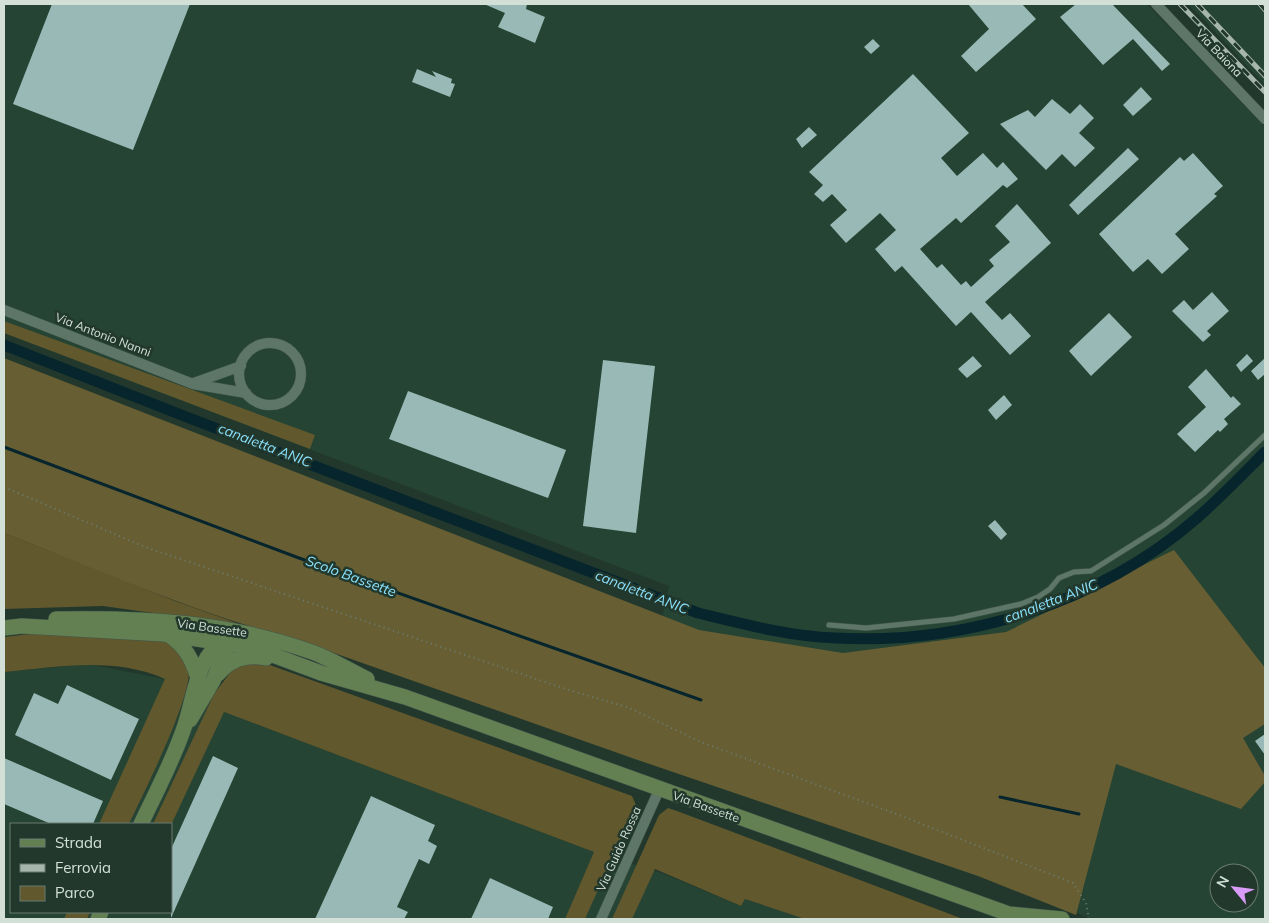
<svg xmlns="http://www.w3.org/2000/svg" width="1269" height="923" font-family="Mulish,sans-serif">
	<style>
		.built { fill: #264433; fill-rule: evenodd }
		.green { fill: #61582d }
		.forest { fill: #685e33 }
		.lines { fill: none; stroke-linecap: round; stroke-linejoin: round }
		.stream { stroke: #07252d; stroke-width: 3 }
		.canal { stroke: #07252d; stroke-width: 11 }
		.building { fill: #98b9b6 }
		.lane-casing { stroke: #41564b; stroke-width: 6 }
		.street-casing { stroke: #41564b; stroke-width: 11 }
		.secondary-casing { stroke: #41564b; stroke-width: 16 }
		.path { stroke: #6c7f74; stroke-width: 2; stroke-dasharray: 1 4; stroke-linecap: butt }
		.lane { stroke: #5d7668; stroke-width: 5 }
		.street { stroke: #5d7668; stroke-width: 10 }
		.secondary { stroke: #628052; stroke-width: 15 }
		.rail-casing { stroke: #a6b6ad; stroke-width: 5 }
		.rail { stroke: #22382c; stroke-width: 3; stroke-dasharray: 9; stroke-linecap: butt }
		.labels { text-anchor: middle; stroke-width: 5; stroke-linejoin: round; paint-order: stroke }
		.street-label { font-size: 12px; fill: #d2e0d7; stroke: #22382c }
		.water-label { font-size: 14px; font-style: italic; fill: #8ae2fe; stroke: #22382c }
	</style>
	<rect width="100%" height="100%" fill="#22382c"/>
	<path class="built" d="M4,4H1147L1265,127V919H1092L978,876L632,758L669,586L4,333ZM1219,873H1249V903H1219Z
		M1188,4H1265V85L1206,22Z
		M88,664L165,679L224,712L594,852L661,873L741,906L745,899L805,919H4V672ZM11,824H171V912H11Z"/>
	<path class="green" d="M4,321L315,435L310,449L4,333Z
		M4,533L175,601L245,626L103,606L4,609Z
		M38,633C66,634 145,630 167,642C173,645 186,658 188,664C198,687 141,798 129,824H99L165,679C114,656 57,667 4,672V637Z
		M256,660L632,796L636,805L585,919H565L594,852L224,712L171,825L153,824L214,694L232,670Z
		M668,808L677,811L963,919H805L745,899L741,906L655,869L632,919H612L659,815Z
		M67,912H90L87,919H64Z"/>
	<path class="forest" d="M4,358L699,630L843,653L1006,632L1174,550L1265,668V724L1243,738L1265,776V782L1241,809L1116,764L1076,915L978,876L632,758L300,641C199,614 102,572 4,533Z"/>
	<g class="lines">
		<path class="stream" d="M4,447L299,558L701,700
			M1000,797L1079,814"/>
		<path class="canal" d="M4,345L184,416L698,613C743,624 788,636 835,638C965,645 1099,603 1197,518C1221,497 1243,474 1265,452"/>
	</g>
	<path class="building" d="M52,4H190L133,150L13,104Z
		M484,4H527L526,9L545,17L535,43L498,27L505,13Z
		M968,4H1022L1036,19L976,72L961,56L989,29Z
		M1076,4H1112L1170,64L1162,71L1133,39L1103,65L1060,17Z
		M873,39L880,46L871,54L864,47Z
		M417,69L436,77L432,71L452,79L451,83L455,84L450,97L412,82Z
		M913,74L969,133L941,158L957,176L983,153L997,168L1003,162L1018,179L1007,188L1003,185L961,223L956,218L920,249L937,268L942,264L961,285L966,281L971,287L994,266L989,260L1010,242L995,226L1017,204L1051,243L985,302L1002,320L1010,313L1031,336L1010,355L971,312L956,326L902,266L895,272L875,249L896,230L880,213L846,243L830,225L847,210L832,194L823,202L814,194L823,185L809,172Z
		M1141,87L1152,99L1133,116L1123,105Z
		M1052,99L1070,114L1080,104L1094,118L1079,133L1095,148L1075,167L1062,154L1046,170L1000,124L1028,110L1035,117Z
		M809,127L817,135L802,148L796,139Z
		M1128,148L1139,159L1078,215L1069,205Z
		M1193,153L1223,186L1214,194L1217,196L1175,234L1189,249L1162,274L1148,259L1133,272L1099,234L1180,157L1184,161Z
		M1212,292L1229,311L1207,331L1211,335L1203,342L1172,311L1184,300L1193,310Z
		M1109,313L1132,337L1091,376L1069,351Z
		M1247,354L1253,361L1241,372L1236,365Z
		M973,356L982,366L967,378L958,369Z
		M1265,358V374L1258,380L1251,371Z
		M603,360L655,366L636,533L583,526Z
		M1206,369L1231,398L1233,396L1241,404L1224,419L1228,424L1220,432L1218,430L1195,452L1177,434L1206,407L1188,387Z
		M408,391L566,450L548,498L389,439Z
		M1004,395L1012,405L996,420L988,410Z
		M995,520L1007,534L1001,540L988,526Z
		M67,685L139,719L111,780L15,735L34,693L58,704Z
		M1265,734V755L1255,741Z
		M213,756L238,768L171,918V849Z
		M4,758L103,801L93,824H51L4,804Z
		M371,796L435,825L428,841L437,846L429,864L419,859L397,907L408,912L404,919H315Z
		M490,878L553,907L548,919H471Z"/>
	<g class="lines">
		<defs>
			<path id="lane" d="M829,625L866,628L954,619L1021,604L1038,597L1050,589L1059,578L1074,572L1091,571L1164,525L1204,493L1265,435"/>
			<path id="street" d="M1156,4L1265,119
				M4,310L193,384L246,393
				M239 374a31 31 0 1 1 62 0a31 31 0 1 1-62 0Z
				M194,383L241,366
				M601,919L659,790"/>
			<path id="secondary" d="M56,619C144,617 228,622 312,652C331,659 349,670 367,679
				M4,628L22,626L163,634L251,647L321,673L405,697L1009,914L1017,919
				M169,635C185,646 192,659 198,678
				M218,674C231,658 247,654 266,658
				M190,720L213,681L228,645L221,635
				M141,824C156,792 174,759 185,725C195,695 196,656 227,638
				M1009,914L1062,919
				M98,919L101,912"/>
		</defs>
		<use href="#lane" class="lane-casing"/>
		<use href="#street" class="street-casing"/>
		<use href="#secondary" class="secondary-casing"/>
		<path class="path" d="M4,487L145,547L572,691L627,707L701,742L899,815L1073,883L1086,903L1089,919"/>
		<use href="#lane" class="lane"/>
		<use href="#street" class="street"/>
		<use href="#secondary" class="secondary"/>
		<defs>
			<path id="rail" d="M1180,4L1265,92
				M1197,4L1265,76
				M1260,4L1265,10"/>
		</defs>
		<use href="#rail" class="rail-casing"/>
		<use href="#rail" class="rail"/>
	</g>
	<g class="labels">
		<g class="street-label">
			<text transform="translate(1219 53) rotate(46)" y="4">Via Baiona</text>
			<text transform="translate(103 335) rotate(21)" y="4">Via Antonio Nanni</text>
			<text transform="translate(212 628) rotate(8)" y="4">Via Bassette</text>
			<text transform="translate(706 807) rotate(20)" y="4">Via Bassette</text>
			<text transform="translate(619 849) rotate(-66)" y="4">Via Guido Rossa</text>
		</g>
		<g class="water-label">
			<text transform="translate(265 445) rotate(21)" y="5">canaletta ANIC</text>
			<text transform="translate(351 576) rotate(20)" y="5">Scolo Bassette</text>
			<text transform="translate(642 592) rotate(21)" y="5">canaletta ANIC</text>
			<text transform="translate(1051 601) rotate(-21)" y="5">canaletta ANIC</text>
		</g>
	</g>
	<rect width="1269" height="923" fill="none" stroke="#d2e0d7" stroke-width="10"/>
	<rect x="10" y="823" width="162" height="90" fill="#22382c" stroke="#687b70"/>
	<rect x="20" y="839" width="25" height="8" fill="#628052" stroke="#687b70"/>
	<text x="55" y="848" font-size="15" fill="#d2e0d7">Strada</text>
	<rect x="20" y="864" width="25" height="8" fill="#a6b6ad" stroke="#687b70"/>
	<text x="55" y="873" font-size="15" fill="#d2e0d7">Ferrovia</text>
	<rect x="20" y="886" width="25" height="15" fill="#61582d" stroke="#687b70"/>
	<text x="55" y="898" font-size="15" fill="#d2e0d7">Parco</text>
	<g transform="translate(1234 888) rotate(299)"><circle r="24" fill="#22382c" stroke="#687b70"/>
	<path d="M0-4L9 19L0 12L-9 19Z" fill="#d89bf8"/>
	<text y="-8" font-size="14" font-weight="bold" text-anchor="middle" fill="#d2e0d7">N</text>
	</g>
</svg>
